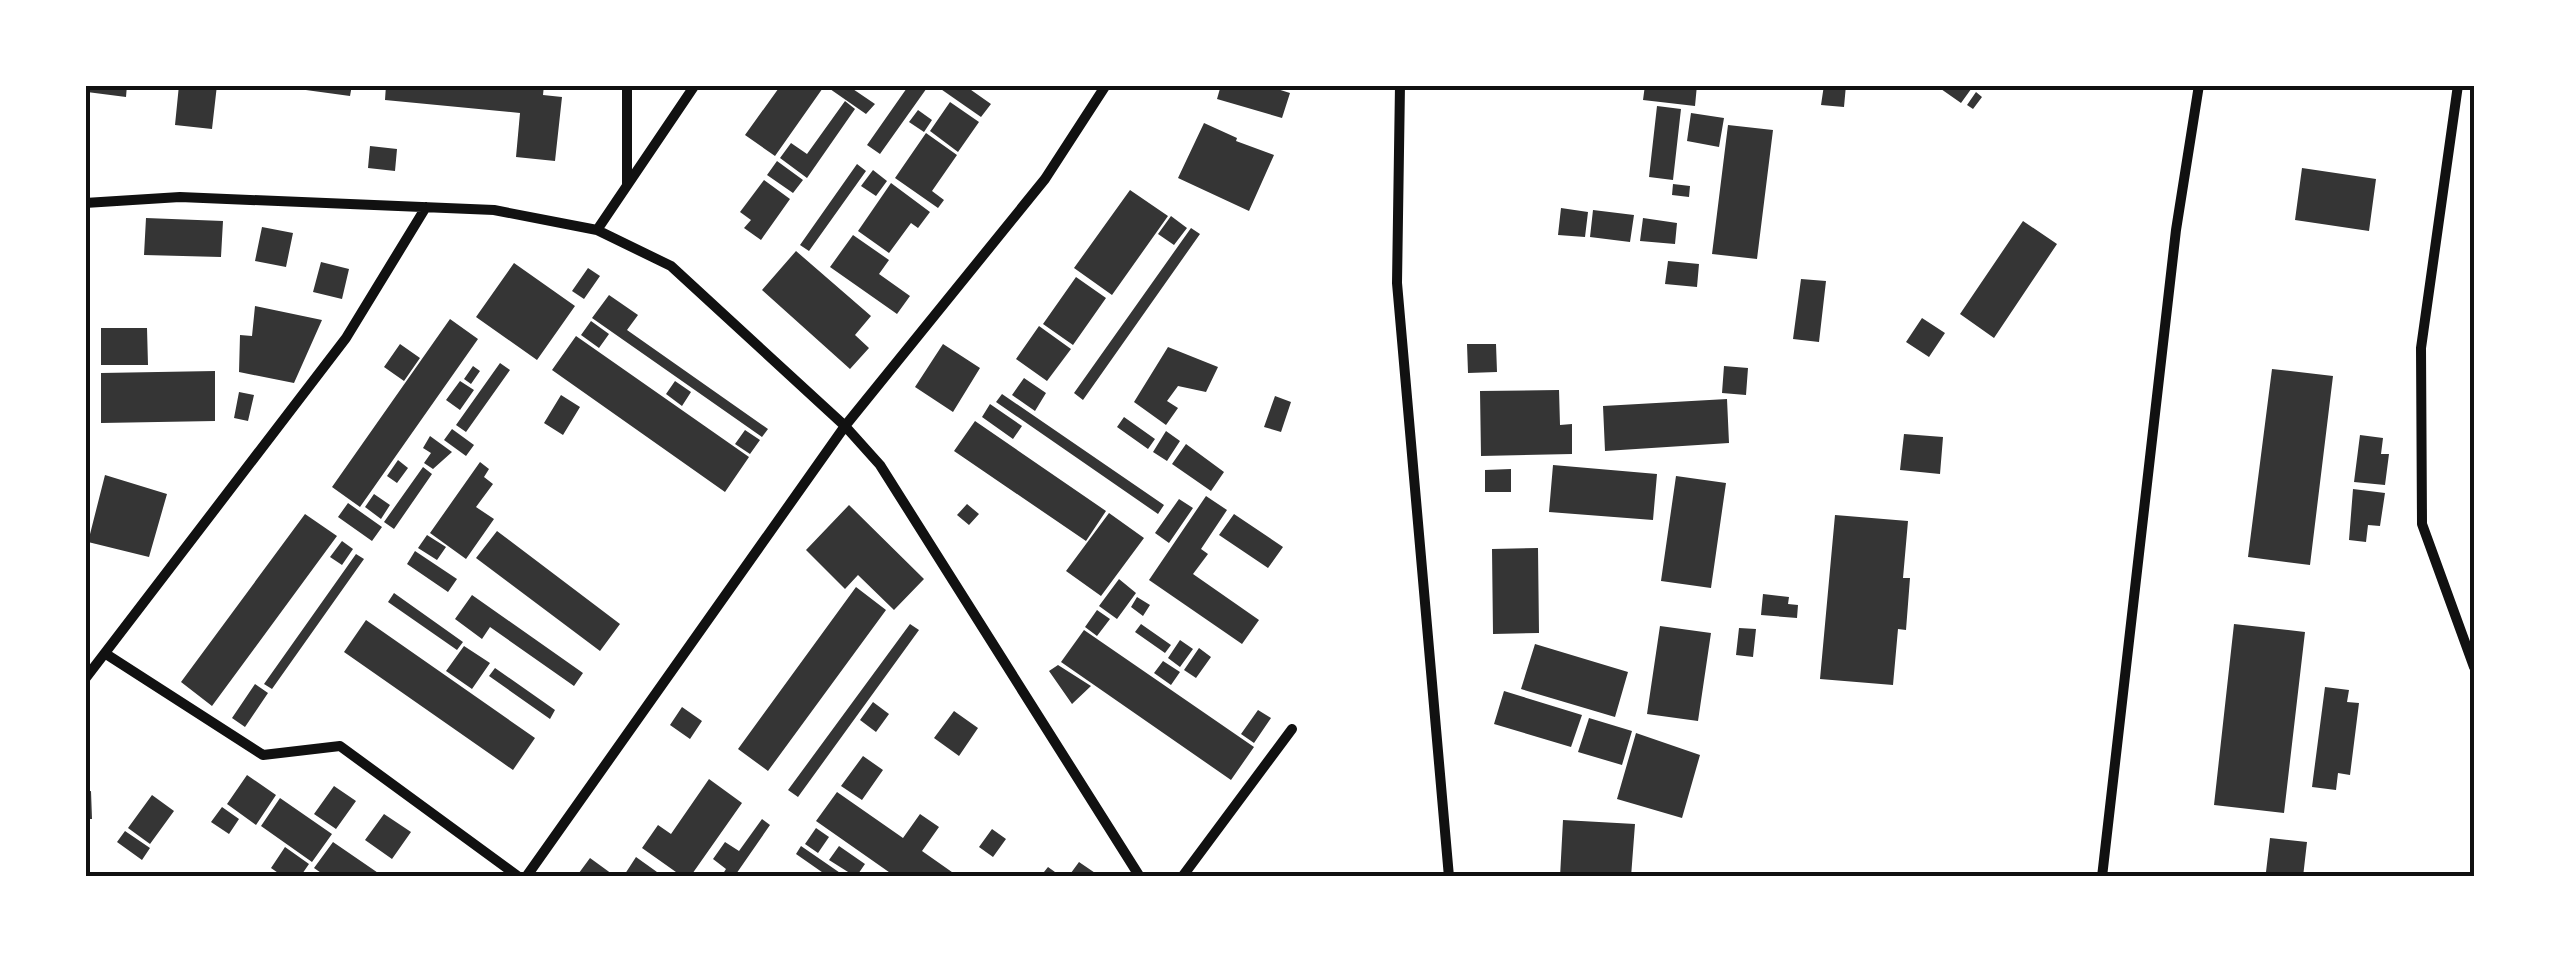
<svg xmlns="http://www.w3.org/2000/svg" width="2559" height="962" font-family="Figtree,sans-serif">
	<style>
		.building { fill: #353535 }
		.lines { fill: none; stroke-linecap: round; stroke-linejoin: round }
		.minor { stroke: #111; stroke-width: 10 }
		.neatline { fill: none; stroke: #111; stroke-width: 4 }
	</style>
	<rect width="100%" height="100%" fill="#fff"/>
	<path class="building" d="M87,85H127L126,97L87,92Z
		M179,85H217L212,129L175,125Z
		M269,85H352L350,96Z
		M386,85H544L543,95L562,97L555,161L516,157L520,113L385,100Z
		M781,85H825L775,156L745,135Z
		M832,85H847L875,104L866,114L830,89Z
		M909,85H929L880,154L867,145Z
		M935,85H964L991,104L981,117Z
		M1221,85H1264L1290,93L1282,118L1217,99Z
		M1645,85H1697L1695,106L1643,100Z
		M1824,85H1846L1844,107L1821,105Z
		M1944,85H1974L1961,103L1941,89Z
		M1976,92L1982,97L1973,109L1967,105Z
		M845,101L855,109L807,178L780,158L791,143L807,154Z
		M950,102L979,122L958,152L930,131Z
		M1657,106L1681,109L1673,180L1649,177Z
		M918,110L932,120L924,132L909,122Z
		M1691,113L1724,118L1719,147L1687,141Z
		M1204,123L1237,138L1236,141L1274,155L1249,211L1178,178Z
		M1728,125L1773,130L1757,259L1712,254Z
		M926,133L957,155L932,191L944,200L938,208L895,178Z
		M370,146L397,149L395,171L368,168Z
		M777,161L803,180L793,193L767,175Z
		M857,164L866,171L809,251L800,245Z
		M2302,168L2376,179L2369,231L2295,220Z
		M873,170L887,181L876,196L861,186Z
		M764,180L790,199L761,240L744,228L751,220L740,212Z
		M891,183L930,212L918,228L911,223L889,253L858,231Z
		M1673,184L1690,186L1689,197L1672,195Z
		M1130,190L1168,216L1112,295L1074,268Z
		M1561,208L1588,212L1585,237L1558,235Z
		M1593,210L1634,215L1630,242L1590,237Z
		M1171,216L1187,228L1174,245L1158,234Z
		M146,218L223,221L221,257L144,255Z
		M1643,218L1677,223L1675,244L1640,241Z
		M2023,221L2057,244L1994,338L1960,314Z
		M262,227L293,233L286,267L255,261Z
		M1191,228L1200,234L1083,400L1074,393Z
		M853,235L889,260L879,274L910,296L897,314L830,267Z
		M796,251L871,316L855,335L869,348L850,369L762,290Z
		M1668,261L1699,264L1697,287L1665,284Z
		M321,262L349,269L342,299L313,292Z
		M514,263L575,306L537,360L476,317Z
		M588,268L600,276L584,299L572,291Z
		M1076,277L1106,298L1073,345L1043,324Z
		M1801,279L1826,281L1819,342L1793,339Z
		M609,295L638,315L627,330L768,429L762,437L592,318Z
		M255,306L322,320L294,383L239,372L240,335L252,336Z
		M1922,318L1945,333L1929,357L1906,342Z
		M450,319L478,339L360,507L332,487Z
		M591,321L609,334L599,348L581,335Z
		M1039,326L1071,349L1047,381L1016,359Z
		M101,328H147L148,365H101Z
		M576,336L749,457L725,492L552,370Z
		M400,344L420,358L404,381L384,367Z
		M943,344L980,368L953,412L915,387Z
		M1467,344H1496L1497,372L1468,373Z
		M1168,347L1218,367L1206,392L1178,386L1167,401L1178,408L1166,425L1134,402Z
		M500,363L510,370L466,432L456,425Z
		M473,366L480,371L471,384L464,379Z
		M1724,366L1748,368L1746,395L1722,393Z
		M2272,369L2333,376L2310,565L2248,557Z
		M215,371V421L101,423V373Z
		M1024,378L1046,393L1035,411L1012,395Z
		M460,381L474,390L460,410L446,400Z
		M675,381L691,392L682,406L666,394Z
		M1559,390L1560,425L1572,424V454L1481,456L1480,391Z
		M239,392L254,395L248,421L234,418Z
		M1002,394L1164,505L1158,514L996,402Z
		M561,395L580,407L563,435L544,423Z
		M1275,396L1291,402L1281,432L1264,427Z
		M1727,399L1729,443L1605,451L1603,406Z
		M990,404L1022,426L1013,439L982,417Z
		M1124,417L1155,439L1148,449L1117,427Z
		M975,421L1106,511L1086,541L954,451Z
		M452,429L474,445L466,456L444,440Z
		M745,430L760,440L750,454L735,444Z
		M1166,431L1180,441L1167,461L1153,452Z
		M1904,434L1943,437L1940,474L1900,470Z
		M2360,435L2383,438L2381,454H2389L2385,485L2354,482Z
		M430,436L452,452L433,469L424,463L431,453L423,448Z
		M1186,444L1224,472L1211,491L1172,464Z
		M398,460L408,468L397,483L387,476Z
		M480,462L489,469L484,477L493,484L476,507L494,519L466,559L430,533Z
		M1553,465L1657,474L1653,520L1549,512Z
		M423,467L432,474L394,529L384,522Z
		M1511,469V492H1485V470Z
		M105,475L167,494L149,557L88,542Z
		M1676,476L1726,483L1711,588L1661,581Z
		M2353,489L2385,493L2380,526L2368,525L2366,542L2349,540Z
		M374,494L390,505L381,519L365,507Z
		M1206,496L1227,510L1201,549L1208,554L1193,574L1259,620L1242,644L1149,580Z
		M1179,499L1193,508L1169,543L1155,533Z
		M348,503L382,527L372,541L338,517Z
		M967,504L979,514L969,525L957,515Z
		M849,505L924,579L894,610L858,575L845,589L806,550Z
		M1109,513L1144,538L1101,596L1066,571Z
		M305,514L337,536L212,706L181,682Z
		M1234,514L1283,547L1268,568L1219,535Z
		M1835,515L1908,521L1903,578H1910L1906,630L1898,629L1893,685L1820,679Z
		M497,531L620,624L600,651L476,558Z
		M427,535L446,547L437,560L418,548Z
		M342,541L353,549L342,565L330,557Z
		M1538,548L1539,633L1493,634L1492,549Z
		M415,551L457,579L448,592L407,564Z
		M356,554L364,559L272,689L264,684Z
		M1119,579L1136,593L1117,619L1099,606Z
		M856,587L886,610L768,771L738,749Z
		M394,593L463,642L457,650L388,602Z
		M1763,594L1789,597L1788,604L1798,605L1797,618L1761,615Z
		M472,595L583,673L574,686L490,627L482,639L455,619Z
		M1137,597L1150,605L1143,616L1131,607Z
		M1097,610L1110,619L1097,636L1085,627Z
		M366,620L535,738L513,770L344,652Z
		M910,624L919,630L798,797L788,790Z
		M1141,624L1171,645L1165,653L1135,632Z
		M2234,624L2305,632L2284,813L2214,805Z
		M1660,626L1711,633L1698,721L1647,714Z
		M1739,628L1756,629L1753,657L1736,655Z
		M1084,630L1254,747L1231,780L1061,662Z
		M1180,640L1193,649L1180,667L1168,658Z
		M1535,644L1628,672L1615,717L1521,689Z
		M464,646L490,663L472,689L446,671Z
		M1199,648L1211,657L1196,678L1184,670Z
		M1163,661L1180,672L1171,685L1154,673Z
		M1058,665L1091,686L1072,704L1049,671Z
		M495,668L555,710L550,719L489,676Z
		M255,684L268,693L245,727L232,718Z
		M2325,687L2349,690L2347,702L2359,703L2350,775L2338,773L2336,790L2312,787Z
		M1504,691L1582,715L1571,747L1494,724Z
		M873,702L889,714L876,732L860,720Z
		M682,707L702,721L690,739L670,725Z
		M1258,710L1271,718L1254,743L1241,734Z
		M954,711L978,728L959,756L934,738Z
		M1589,718L1632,731L1622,765L1578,752Z
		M1636,733L1700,755L1682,818L1617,799Z
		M863,756L883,770L862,800L841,786Z
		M247,775L276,795L256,825L227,804Z
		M709,779L742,803L690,877H683L642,848L658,825L671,834Z
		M334,786L356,801L336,829L314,814Z
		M91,791L92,819H85V792Z
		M837,792L903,838L920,814L939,827L922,851L959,877H896L816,821Z
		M152,795L174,811L150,844L128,828Z
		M280,798L332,834L312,862L261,826Z
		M222,807L239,819L229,834L211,822Z
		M384,814L411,832L392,859L365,840Z
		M762,819L770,825L734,877H721L726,869L713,859L725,842L739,851Z
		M1563,820L1635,824L1631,877H1560Z
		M816,828L829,837L818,853L805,844Z
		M992,829L1006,839L993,857L979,847Z
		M125,831L150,848L142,860L117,842Z
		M2270,838L2307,842L2303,877L2266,872Z
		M333,842L384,877H327L314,868Z
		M801,846L846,877H829L796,854Z
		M839,846L865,864L856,877L829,860Z
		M285,847L309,864L300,877H284L271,868Z
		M636,857L664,877H623Z
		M590,858L612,874L610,877H576Z
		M1079,862L1101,877H1068Z
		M1048,867L1062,877H1040Z"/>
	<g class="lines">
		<path class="minor" d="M1400,85L1397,283L1449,877
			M2458,85L2421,348L2422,524L2474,667
			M627,185V85
			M85,203L180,197L494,210L597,230L671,266L845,426L880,465L1140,877
			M597,230L695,85
			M106,654L263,755L340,746L519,877
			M85,679L346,338L426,207
			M526,877L845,426L1045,179L1106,85
			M1182,877L1292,729
			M2102,877L2176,230L2199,85"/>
	</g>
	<rect width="2559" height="962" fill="none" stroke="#ffffff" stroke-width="175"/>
	<rect x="88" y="88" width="2384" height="786" class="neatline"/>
</svg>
